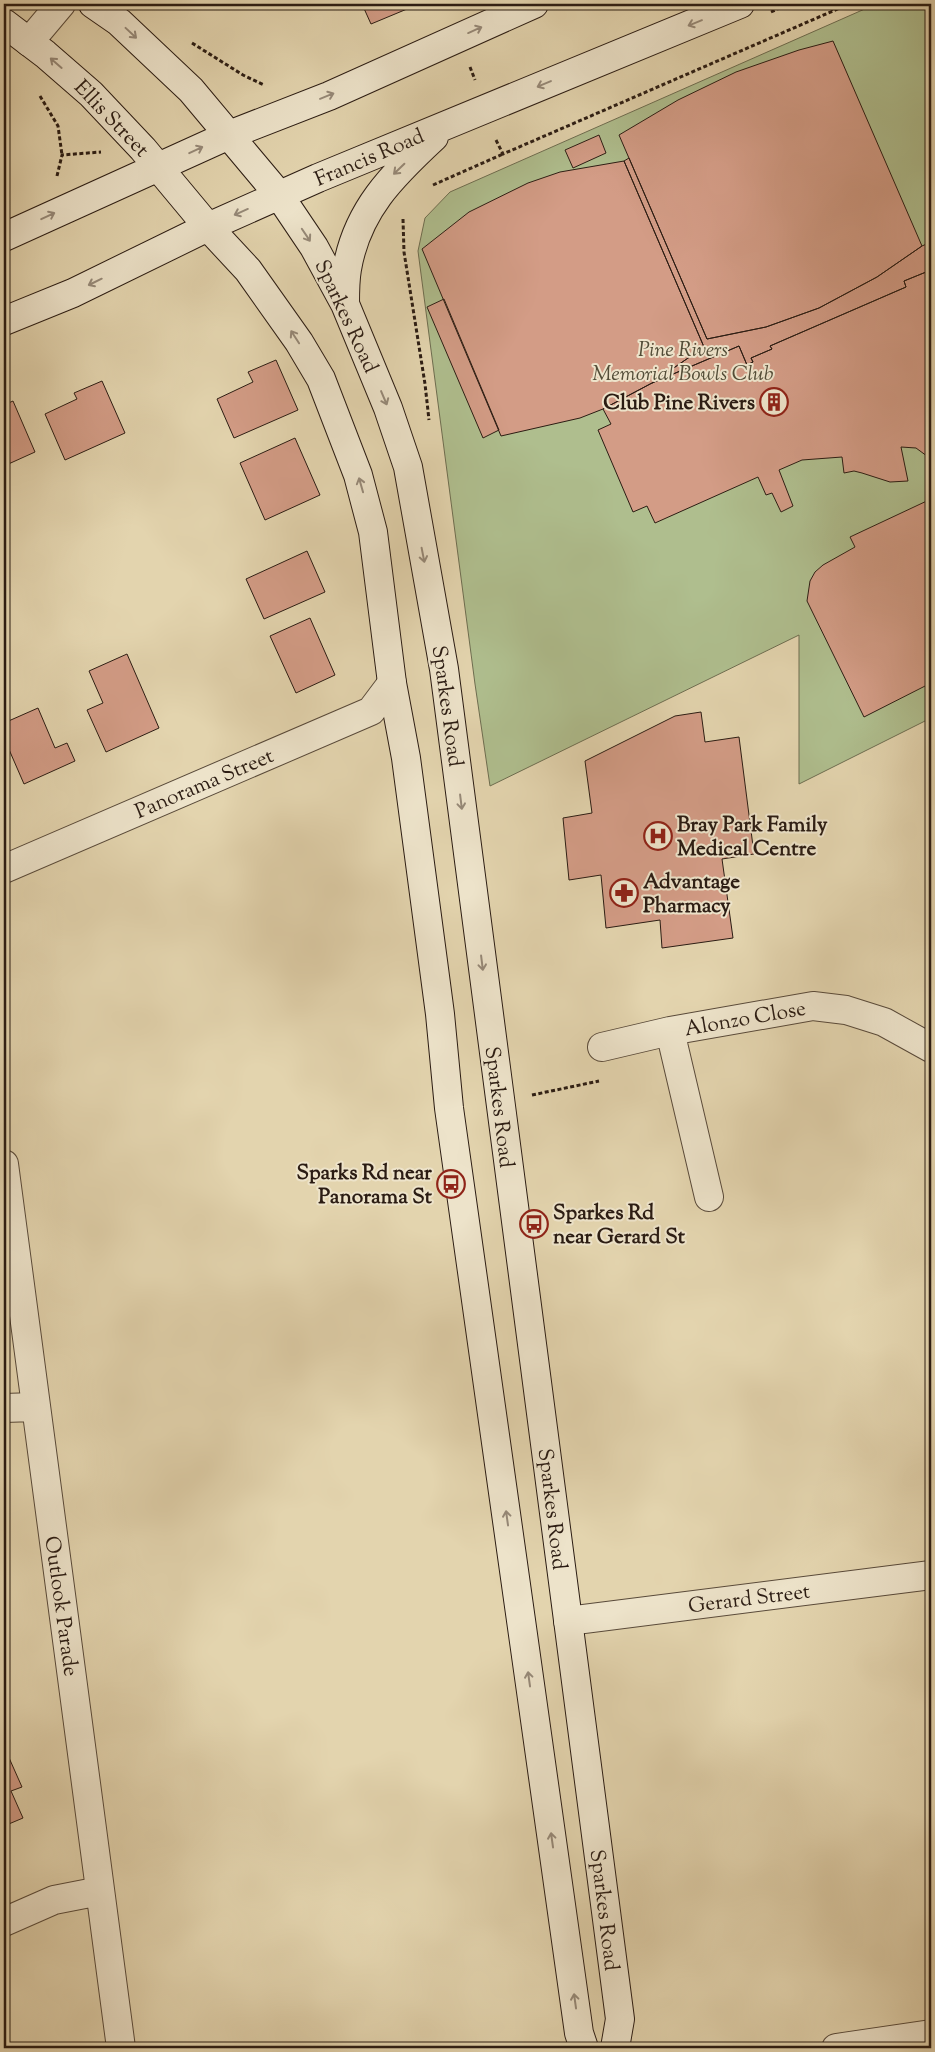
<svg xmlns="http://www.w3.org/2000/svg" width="935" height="2052" font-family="'Sorts Mill Goudy',serif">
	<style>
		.green { fill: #afbe8e; stroke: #6d6d50 }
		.building { fill: #d39c86; stroke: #2b1c13 }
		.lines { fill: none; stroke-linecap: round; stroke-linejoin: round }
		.street-casing { stroke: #594a3a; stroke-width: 30 }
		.secondary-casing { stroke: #2b1c13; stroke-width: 30 }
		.path { stroke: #2b1c13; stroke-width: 3; stroke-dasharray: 4 2.5; stroke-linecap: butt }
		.street { stroke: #ede3ca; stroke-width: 28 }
		.secondary { stroke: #ede3ca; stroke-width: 28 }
		.oneway { stroke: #968978 }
		.labels { text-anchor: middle; stroke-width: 4; stroke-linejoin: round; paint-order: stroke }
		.street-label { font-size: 21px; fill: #2b1c13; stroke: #ede3ca }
		.park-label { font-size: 21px; font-style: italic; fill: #534d38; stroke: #ede3ca }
		.poi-label { font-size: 21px; font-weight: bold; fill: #2b1c13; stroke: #ede3ca; text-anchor: start }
	</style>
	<rect width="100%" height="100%" fill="#e3d4ae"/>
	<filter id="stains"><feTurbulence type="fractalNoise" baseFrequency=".004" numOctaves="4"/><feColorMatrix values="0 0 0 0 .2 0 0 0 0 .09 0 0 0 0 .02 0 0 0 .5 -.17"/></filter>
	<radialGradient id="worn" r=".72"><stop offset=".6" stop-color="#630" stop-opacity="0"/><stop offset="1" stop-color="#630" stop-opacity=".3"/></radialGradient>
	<path class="green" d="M876,4H931V718L799,784V635L490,786L475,684L418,251L425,218L450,192Z"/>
	<path class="building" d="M362,4H419L371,24Z
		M833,41L922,246L877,277L819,308L766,327L707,339L619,135L678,100L736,72L799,50Z
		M599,135L606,153L573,168L565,150Z
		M629,158L707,339L766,327L819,308L877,277L922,246L931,242V270L904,281L906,287L770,346L772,349L751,358L753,362L747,365L739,346L652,383L704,347L624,161Z
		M624,161L704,347L652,383L603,409L580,418L501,436L422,249L469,212L528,183L560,172Z
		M931,270V459L916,448L901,447L908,481L890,482L862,473L854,471L844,473L842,457L802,460L779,470L793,506L781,512L772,493L766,495L758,477L655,523L647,506L633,512L598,430L611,424L603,409L652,383L739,346L747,365L753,362L751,358L772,349L770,346L906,287L904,281Z
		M444,299L499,430L483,438L427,307Z
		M276,360L298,410L234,438L217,399L253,382L248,372Z
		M102,381L125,433L65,460L45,414L77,399L74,393Z
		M13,401L35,452L4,466V405Z
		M295,438L320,495L265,520L240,463Z
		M931,499V683L864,717L807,601L810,581L815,572L823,565L855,547L850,537Z
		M307,551L325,592L264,619L246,579Z
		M310,618L335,675L296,693L270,636Z
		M127,654L159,728L106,752L87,710L103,703L89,671Z
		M38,708L55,748L67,743L75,761L24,784L4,738V723Z
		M701,712L705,742L739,737L754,854L722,859L733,938L662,948L660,920L606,928L601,875L569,880L563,818L592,813L585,761L675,716Z
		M6,1751L22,1787L11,1791L23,1818L4,1826V1752Z"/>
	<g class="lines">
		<defs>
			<path id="street" d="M29,42L61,4
				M4,869L371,711L392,683
				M670,1031L709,1197
				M602,1047L670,1031L813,1006L846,1010L884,1022L931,1048
				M4,1164L121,2048
				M4,1408L35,1407
				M568,1621L931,1575
				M4,1922L54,1900L100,1891
				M836,2048L931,2034"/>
			<path id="secondary" d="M93,4L119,22L191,90L279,195L314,247L345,304L388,408L408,467L444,669L620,2019L615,2048
				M4,23L45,54L91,94L143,149L208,227L248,270L299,342L321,379L358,475L373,532L392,683L406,758L440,1014L449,1108L579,2033L584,2048
				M4,237L229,135L329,96L534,4
				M345,304C345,292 345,280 347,269C357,210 392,176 434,137
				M4,321L73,293L208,227L318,178L740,4"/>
		</defs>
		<use href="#street" class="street-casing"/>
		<use href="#secondary" class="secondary-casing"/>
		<path class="path" d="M829,4L832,11
			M771,12L788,4
			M192,43L243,75L264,85
			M470,67L475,80
			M40,96L58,126L62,155
			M496,140L503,154L849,4
			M57,176L62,155L101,152
			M433,185L503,154
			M403,219L404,252L425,384L429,420
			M532,1095L599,1081"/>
		<use href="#street" class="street"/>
		<use href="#secondary" class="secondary"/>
	</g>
	<defs><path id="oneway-shaft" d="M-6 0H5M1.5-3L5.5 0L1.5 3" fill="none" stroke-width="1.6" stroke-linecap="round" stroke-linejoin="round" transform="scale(1.25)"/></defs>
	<g class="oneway">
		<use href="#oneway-shaft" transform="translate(695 23) rotate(158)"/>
		<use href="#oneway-shaft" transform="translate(475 30) rotate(-24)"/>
		<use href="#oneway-shaft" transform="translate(131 33) rotate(43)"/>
		<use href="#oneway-shaft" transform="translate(56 63) rotate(-139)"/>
		<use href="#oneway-shaft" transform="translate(544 84) rotate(157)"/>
		<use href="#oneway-shaft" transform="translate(327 96) rotate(-22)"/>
		<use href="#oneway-shaft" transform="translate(196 150) rotate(-25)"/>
		<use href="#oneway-shaft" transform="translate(399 169) rotate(136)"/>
		<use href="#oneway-shaft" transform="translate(241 212) rotate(156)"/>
		<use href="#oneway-shaft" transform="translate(48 216) rotate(-25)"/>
		<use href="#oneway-shaft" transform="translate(306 235) rotate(56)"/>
		<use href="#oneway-shaft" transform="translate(95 282) rotate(154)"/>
		<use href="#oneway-shaft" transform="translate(295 337) rotate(-123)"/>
		<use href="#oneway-shaft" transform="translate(384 398) rotate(67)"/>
		<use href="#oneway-shaft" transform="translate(361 485) rotate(-106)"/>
		<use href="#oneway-shaft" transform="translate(423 555) rotate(79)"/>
		<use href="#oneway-shaft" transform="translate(461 802) rotate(83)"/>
		<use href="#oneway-shaft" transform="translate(482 963) rotate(83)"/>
		<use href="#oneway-shaft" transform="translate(507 1518) rotate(-98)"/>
		<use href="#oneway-shaft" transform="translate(529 1679) rotate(-98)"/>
		<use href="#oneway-shaft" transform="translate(552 1840) rotate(-98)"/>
		<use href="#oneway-shaft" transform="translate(575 2001) rotate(-98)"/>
	</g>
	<defs>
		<symbol id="building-ring" viewBox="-11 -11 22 22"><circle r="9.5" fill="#ede3ca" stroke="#8f2418" stroke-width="1.5"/><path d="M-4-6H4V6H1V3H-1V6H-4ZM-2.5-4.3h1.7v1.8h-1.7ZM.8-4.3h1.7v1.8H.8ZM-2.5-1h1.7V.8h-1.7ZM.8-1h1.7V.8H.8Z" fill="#8f2418"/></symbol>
		<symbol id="hospital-ring" viewBox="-11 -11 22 22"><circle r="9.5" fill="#ede3ca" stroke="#8f2418" stroke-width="1.5"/><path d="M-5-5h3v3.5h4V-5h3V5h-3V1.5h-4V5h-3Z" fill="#8f2418"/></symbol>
		<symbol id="pharmacy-ring" viewBox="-11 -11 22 22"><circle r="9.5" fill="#ede3ca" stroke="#8f2418" stroke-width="1.5"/><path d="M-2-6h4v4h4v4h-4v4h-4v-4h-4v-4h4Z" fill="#8f2418"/></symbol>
		<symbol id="bus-ring" viewBox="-11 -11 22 22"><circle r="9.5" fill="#ede3ca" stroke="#8f2418" stroke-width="1.5"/><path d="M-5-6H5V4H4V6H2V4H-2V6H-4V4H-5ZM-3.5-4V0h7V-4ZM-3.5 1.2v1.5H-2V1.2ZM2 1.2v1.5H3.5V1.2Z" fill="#8f2418"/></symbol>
	</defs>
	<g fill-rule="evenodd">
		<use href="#building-ring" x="758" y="386" width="32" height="32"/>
		<use href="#hospital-ring" x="642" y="820" width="32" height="32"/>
		<use href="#pharmacy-ring" x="608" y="877" width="32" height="32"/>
		<use href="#bus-ring" x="435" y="1168" width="32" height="32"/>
		<use href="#bus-ring" x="518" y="1208" width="32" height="32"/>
	</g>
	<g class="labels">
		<g class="street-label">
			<text transform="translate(112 118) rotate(46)" y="7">Ellis Street</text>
			<text transform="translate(369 157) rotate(-23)" y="7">Francis Road</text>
			<text transform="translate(347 316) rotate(65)" y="7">Sparkes Road</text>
			<text transform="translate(448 706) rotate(82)" y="7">Sparkes Road</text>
			<text transform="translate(204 783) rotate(-23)" y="7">Panorama Street</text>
			<text transform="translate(745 1018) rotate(-10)" y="7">Alonzo Close</text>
			<text transform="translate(500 1107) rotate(83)" y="7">Sparkes Road</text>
			<text transform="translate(553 1509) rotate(83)" y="7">Sparkes Road</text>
			<text transform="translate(749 1598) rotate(-7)" y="7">Gerard Street</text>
			<text transform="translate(62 1606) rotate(82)" y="7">Outlook Parade</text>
			<text transform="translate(605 1910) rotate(83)" y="7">Sparkes Road</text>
		</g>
		<g class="park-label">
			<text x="683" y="356">Pine Rivers<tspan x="683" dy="24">Memorial Bowls Club</tspan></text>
		</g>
		<g class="poi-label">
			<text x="755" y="409" text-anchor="end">Club Pine Rivers</text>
			<text x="677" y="831">Bray Park Family<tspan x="677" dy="24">Medical Centre</tspan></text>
			<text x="643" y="888">Advantage<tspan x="643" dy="24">Pharmacy</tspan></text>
			<text x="432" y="1179" text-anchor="end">Sparks Rd near<tspan x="432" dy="24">Panorama St</tspan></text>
			<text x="553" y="1219">Sparkes Rd<tspan x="553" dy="24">near Gerard St</tspan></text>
		</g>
	</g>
	<rect width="935" height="2052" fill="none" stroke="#e3d4ae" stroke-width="20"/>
	<rect x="5" y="5" width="925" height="2042" fill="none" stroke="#2b1c13" stroke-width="2.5"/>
	<rect x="10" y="10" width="915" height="2032" fill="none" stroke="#2b1c13"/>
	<rect width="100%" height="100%" filter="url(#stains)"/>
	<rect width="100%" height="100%" fill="url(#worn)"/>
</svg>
